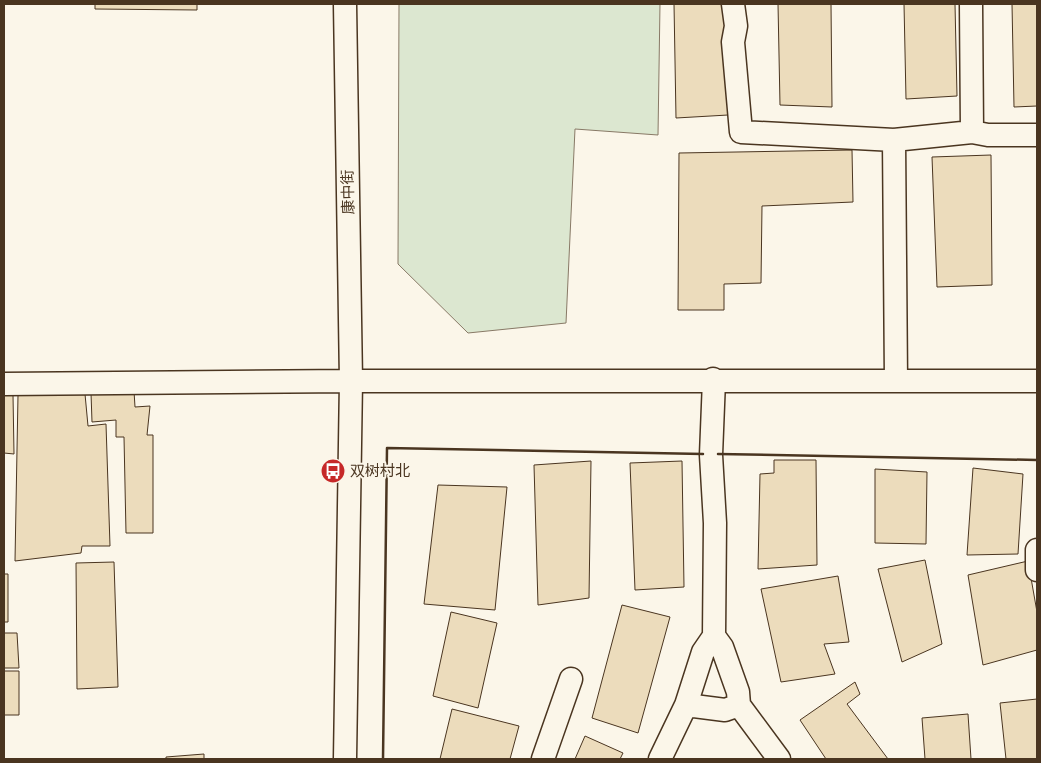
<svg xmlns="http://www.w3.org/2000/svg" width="1041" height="763" font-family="'Noto Sans','Noto Sans SC',sans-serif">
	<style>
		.green { fill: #dce7d0; stroke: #887966 }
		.building { fill: #ecdcbc; stroke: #4a3520 }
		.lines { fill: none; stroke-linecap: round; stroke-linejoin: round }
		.minor-casing { stroke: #4a3520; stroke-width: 25 }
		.minor { stroke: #fbf6e9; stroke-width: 22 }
		.wall { stroke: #4a3520; stroke-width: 2.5 }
		.labels { text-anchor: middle; stroke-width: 4; stroke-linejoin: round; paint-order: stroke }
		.street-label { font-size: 15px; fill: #4a3520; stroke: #fbf6e9 }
		.poi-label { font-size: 15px; fill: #4a3520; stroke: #fbf6e9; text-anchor: start }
	</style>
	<rect width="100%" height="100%" fill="#fbf6e9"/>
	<path class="green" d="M399,4H660L658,135L575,129L566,323L468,333L398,264Z"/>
	<path class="building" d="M95,4H197V10L95,9Z
		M674,4H725L728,115L676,118Z
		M778,4H831L832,107L780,105Z
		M904,4H955L957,96L906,99Z
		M1012,4H1037V106L1014,107Z
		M852,150L853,202L762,206L761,283L724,284V310H678L679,153Z
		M991,155L992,285L937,287L932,157Z
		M134,391L135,407L150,406L147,435H153V533H126L124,437H116V420L92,422L91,393Z
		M85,394L88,426L106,424L110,546H82L81,553L15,561L18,395Z
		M4,395H13L14,454L4,453Z
		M774,460H816L817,565L758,569L760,474L774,473Z
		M591,461L589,598L538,605L534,465Z
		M682,461L684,587L635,590L630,463Z
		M973,468L1023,474L1018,554L967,555Z
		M875,469L927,472L926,544L875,543Z
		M438,485L507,487L495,610L424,604Z
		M925,560L942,644L902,662L878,569Z
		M1028,561L1037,612V650L983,665L968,575Z
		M114,562L118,687L77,689L76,563Z
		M4,574H8V622H4Z
		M838,576L849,642L824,644L835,674L781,682L761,589Z
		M622,605L670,617L638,733L592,718Z
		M451,612L497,623L478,708L433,696Z
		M4,633H17L19,668H4Z
		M4,671H19V715H4Z
		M855,682L860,694L847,704L888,759H826L800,720Z
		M1037,699V759H1006L1000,703Z
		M452,709L519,726L510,759H440Z
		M968,714L971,759H925L922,718Z
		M585,736L623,753L620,759H575Z
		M204,754V759H166V757Z"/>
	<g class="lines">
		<defs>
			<path id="minor" d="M345,4L351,381L345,759
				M733,4L736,26L733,42L741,132L894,140L972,132L988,135H1037
				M971,4L972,132
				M894,140L896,381
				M4,384L351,381H1037
				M1037,550V570
				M714,636L722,647L738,692L739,705L779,759
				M686,705L725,710L739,705
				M543,759L571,679
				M660,759L686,705L703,652L714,636L715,523L711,455L714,380L713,379"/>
		</defs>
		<use href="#minor" class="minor-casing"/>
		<use href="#minor" class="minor"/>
		<path class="wall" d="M718,454L1037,460
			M383,759L387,448L703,454"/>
	</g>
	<defs>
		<symbol id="bus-disc" viewBox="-11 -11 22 22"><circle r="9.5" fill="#c62828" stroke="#fbf6e9"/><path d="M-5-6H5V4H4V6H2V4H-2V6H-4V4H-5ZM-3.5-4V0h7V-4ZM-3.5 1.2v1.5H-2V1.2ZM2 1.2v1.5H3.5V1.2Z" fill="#fff"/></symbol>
	</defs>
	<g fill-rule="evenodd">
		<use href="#bus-disc" x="319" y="457" width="28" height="28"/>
	</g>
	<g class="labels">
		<g class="street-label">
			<text transform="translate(348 192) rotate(-91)" y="5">康中街</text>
		</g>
		<g class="poi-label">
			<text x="350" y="476">双树村北</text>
		</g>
	</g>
	<rect width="1041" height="763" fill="none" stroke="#4a3520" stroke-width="10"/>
</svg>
